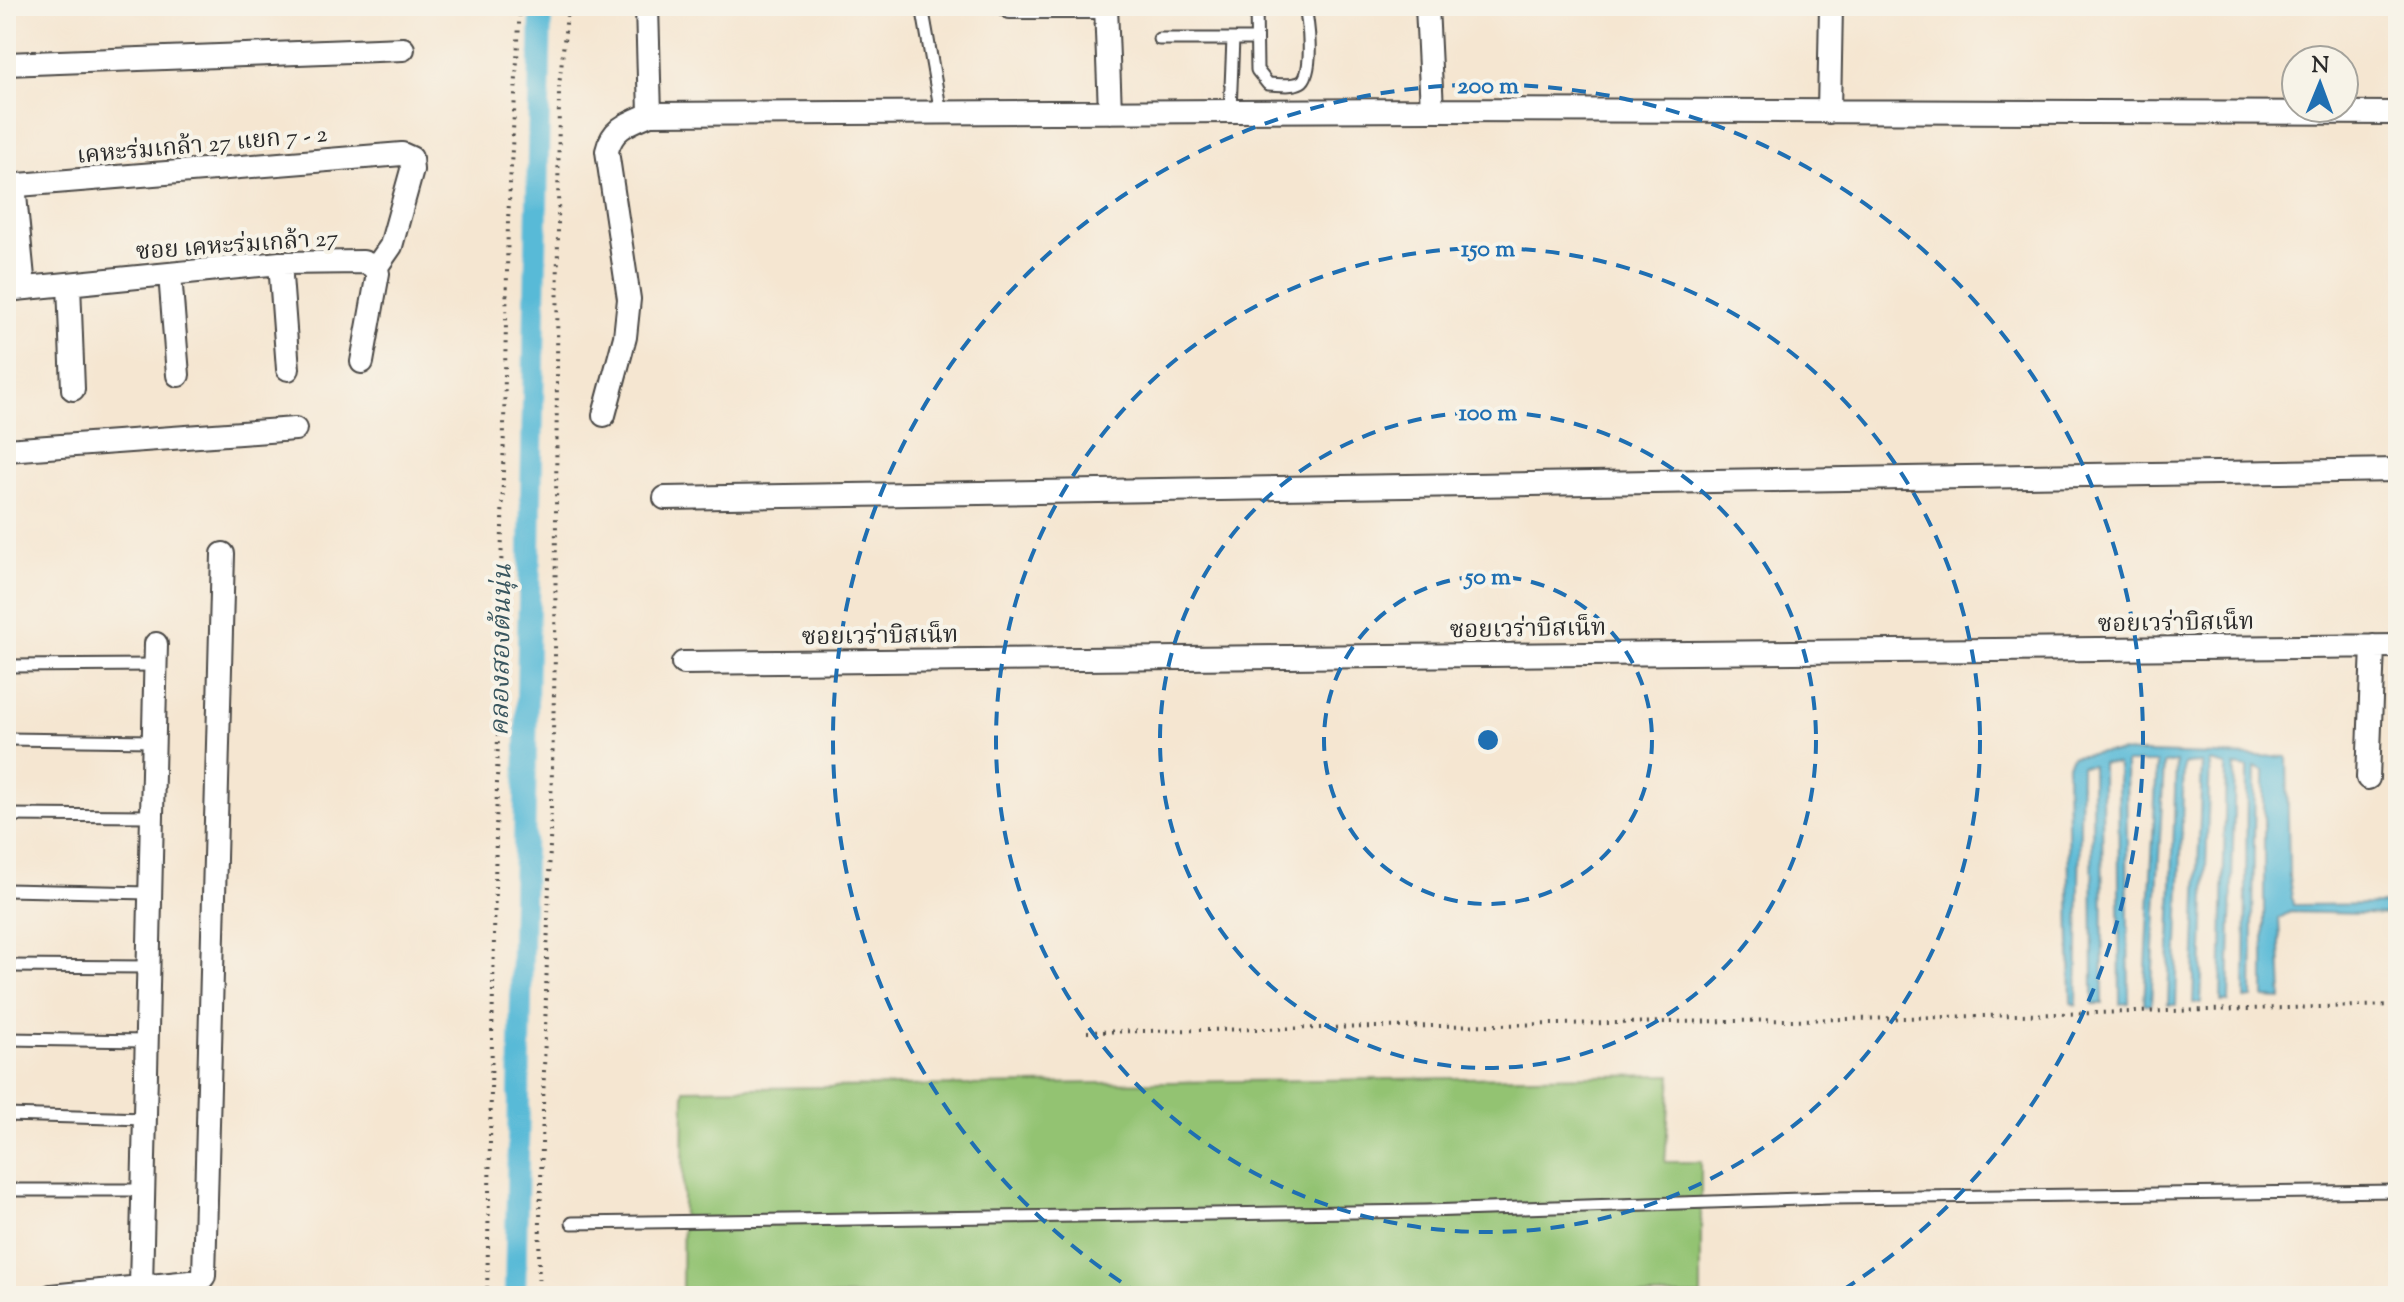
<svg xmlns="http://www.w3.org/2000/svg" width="2404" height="1302" font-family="'Sorts Mill Goudy','Noto Serif Thai',serif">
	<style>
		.green { fill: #93c372; stroke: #5f774e; stroke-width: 2 }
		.water { fill: #59bad7; stroke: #427281; stroke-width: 2 }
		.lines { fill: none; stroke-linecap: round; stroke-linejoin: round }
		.canal { stroke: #59bad7; stroke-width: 22 }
		.lane-casing { stroke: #494744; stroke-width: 15 }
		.street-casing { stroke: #494744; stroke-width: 26 }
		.path { stroke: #494744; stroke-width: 4; stroke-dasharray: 2 6; stroke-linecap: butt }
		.lane { stroke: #fff; stroke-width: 11 }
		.street { stroke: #fff; stroke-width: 22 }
		.ring { fill: none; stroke: #1f6fb2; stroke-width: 4; stroke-dasharray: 14 10 }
		.labels { text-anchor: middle; stroke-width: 8; stroke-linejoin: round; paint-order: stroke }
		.street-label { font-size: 24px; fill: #2b2b2b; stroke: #f7f3e8 }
		.water-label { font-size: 26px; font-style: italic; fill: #39565f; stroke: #f7f3e8 }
		.centre { fill: #1f6fb2; stroke: #f7f3e8; stroke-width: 4 }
		.ring-label { font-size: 24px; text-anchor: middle; font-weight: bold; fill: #1f6fb2; stroke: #f7f3e8; stroke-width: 8; stroke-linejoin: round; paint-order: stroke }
	</style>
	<rect width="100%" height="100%" fill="#f7f3e8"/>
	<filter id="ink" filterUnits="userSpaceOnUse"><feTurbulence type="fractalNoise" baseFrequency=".0125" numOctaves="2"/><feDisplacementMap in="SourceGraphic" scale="16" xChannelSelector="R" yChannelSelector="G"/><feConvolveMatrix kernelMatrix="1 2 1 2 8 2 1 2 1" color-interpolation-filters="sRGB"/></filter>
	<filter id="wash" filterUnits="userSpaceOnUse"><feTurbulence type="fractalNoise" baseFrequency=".006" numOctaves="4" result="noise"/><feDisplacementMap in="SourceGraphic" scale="32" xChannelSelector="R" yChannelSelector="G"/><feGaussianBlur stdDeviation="1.8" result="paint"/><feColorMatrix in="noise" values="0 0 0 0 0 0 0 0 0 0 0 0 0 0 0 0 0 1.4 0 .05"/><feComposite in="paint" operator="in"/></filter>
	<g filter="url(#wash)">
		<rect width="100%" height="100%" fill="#f5e6d1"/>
		<path class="green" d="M1671,1075L1665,1162H1701V1296H682L684,1089Z"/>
		<path class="water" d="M2109,752L2287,757L2289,878L2293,905L2398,904V915L2290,912L2279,918L2282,999L2264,998V771L2255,767L2252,998L2245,999L2247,768L2235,766L2229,1002H2221L2226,766L2210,762L2201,1003H2193L2202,763L2184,764L2176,1005H2168L2176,762L2164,764L2151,1005H2144L2157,763H2126L2129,1003L2120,1004L2118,764L2102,763L2103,1004H2093L2092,765L2081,766L2077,1005L2071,1003L2067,766L2072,756Z"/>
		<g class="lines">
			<path class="canal" d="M515,1296L541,6"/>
		</g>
	</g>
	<g filter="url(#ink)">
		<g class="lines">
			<defs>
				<path id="lane" d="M922,6L941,113
					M1256,6L1257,70L1268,84C1278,84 1292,87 1301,82C1314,75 1309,19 1304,6
					M1159,39H1256
					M1230,111L1233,39
					M6,666L155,665
					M6,739L154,741
					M6,815L152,816
					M6,890L150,893
					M6,966L148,967
					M6,1039L147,1041
					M6,1115L145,1119
					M6,1190H143
					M572,1223L1426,1211L1833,1198L2398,1191"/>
				<path id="street" d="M1106,6L1110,112
					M1427,6L1432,110
					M647,7L650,114
					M1010,7H1106
					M6,64L403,49
					M1829,112L1831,6
					M14,185L24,288
					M6,186L402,154L411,158L412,170L391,246L375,269
					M280,263L288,369
					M170,274L178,375
					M69,284L73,389
					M6,290L280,263L363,262L371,265L378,273L362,362
					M604,415L625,337L629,299L607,151C612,128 629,123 650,114L1432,110L2398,113
					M6,450L295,429
					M665,498L2398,470
					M683,663L2398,646
					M2368,778L2373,646
					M141,1286L156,644
					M51,1296L200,1281L204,1276L223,554"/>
			</defs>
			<use href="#lane" class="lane-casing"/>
			<use href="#street" class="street-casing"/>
			<path class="path" d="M1087,1032L1905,1018L2398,1005
				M487,1296L508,220L520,6
				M538,1296L555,656L559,86L568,6"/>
			<use href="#lane" class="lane"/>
			<use href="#street" class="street"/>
		</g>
	</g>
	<g class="ring">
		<circle cx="1488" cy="740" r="164"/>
		<circle cx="1488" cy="740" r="328"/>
		<circle cx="1488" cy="740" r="492"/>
		<path d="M1141 1295A655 655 0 1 1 1835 1295"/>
	</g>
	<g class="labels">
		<g class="street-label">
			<text transform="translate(202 144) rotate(-5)" y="8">เคหะร่มเกล้า 27 แยก 7 - 2</text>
			<text transform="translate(237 244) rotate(-4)" y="8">ซอย เคหะร่มเกล้า 27</text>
			<text transform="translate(2176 622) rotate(-1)" y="8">ซอยเวร่าบิสเน็ท</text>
			<text transform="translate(1528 628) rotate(-1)" y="8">ซอยเวร่าบิสเน็ท</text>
			<text transform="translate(880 635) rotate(-1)" y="8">ซอยเวร่าบิสเน็ท</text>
		</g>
		<g class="water-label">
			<text transform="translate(500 650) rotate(-89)" y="9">คลองสองต้นนุ่น</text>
		</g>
	</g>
	<circle cx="1488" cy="740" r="12" class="centre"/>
	<g class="ring-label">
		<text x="1488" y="93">200 m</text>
		<text x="1488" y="256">150 m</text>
		<text x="1488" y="420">100 m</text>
		<text x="1488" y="584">50 m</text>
	</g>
	<rect width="2404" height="1302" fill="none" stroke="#f7f3e8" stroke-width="32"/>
	<g transform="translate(2320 84) rotate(1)"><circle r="38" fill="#f7f3e8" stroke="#a5a39c" stroke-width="2"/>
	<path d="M0-6L14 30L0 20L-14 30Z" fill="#1f6fb2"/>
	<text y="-12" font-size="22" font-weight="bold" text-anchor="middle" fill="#2b2b2b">N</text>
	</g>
</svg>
